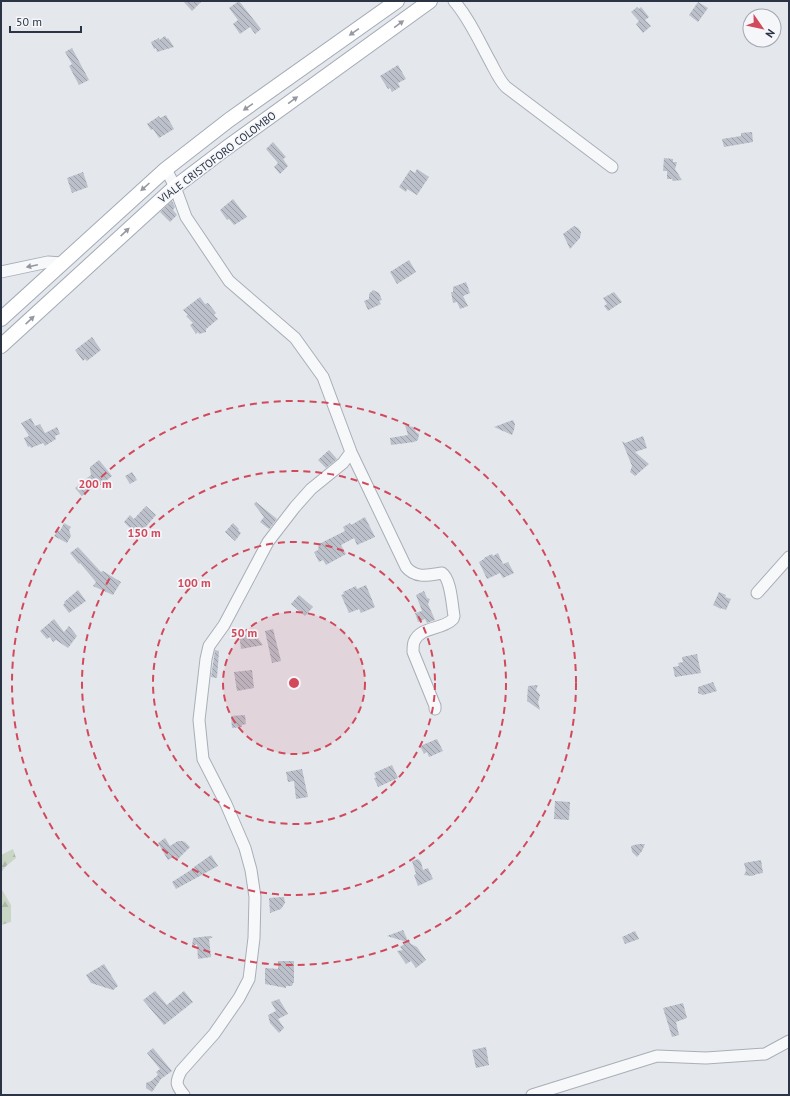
<svg xmlns="http://www.w3.org/2000/svg" width="790" height="1096" font-family="'PT Sans',sans-serif">
	<style>
		.forest { fill: url(#forest-firs) }
		.building { fill: url(#building-back-hatch) }
		.lines { fill: none; stroke-linecap: round; stroke-linejoin: round }
		.minor-casing { stroke: #a9aeb7; stroke-width: 13 }
		.major-casing { stroke: #a3abb8; stroke-width: 16 }
		.minor { stroke: #f7f8fa; stroke-width: 11 }
		.major { stroke: #fff; stroke-width: 14 }
		.oneway { fill: #959aa2 }
		.oneway2 { fill: #9196a0 }
		.ring { fill: none; stroke: #d1495b; stroke-width: 2; stroke-dasharray: 7 5 }
		.labels { text-anchor: middle; stroke-width: 3.5; stroke-linejoin: round; paint-order: stroke }
		.street-label { font-size: 11px; fill: #2b3445; stroke: #f4f6f9 }
		.centre { fill: #d1495b; stroke: #f4f6f9; stroke-width: 2 }
		.ring-label { font-size: 12px; text-anchor: middle; font-weight: bold; fill: #d1495b; stroke: #f4f6f9; stroke-width: 3.5; stroke-linejoin: round; paint-order: stroke }
	</style>
	<defs>
		<pattern id="forest-firs" width="22" height="20" patternUnits="userSpaceOnUse"><rect width="22" height="20" fill="#c9d6c5"/><path d="M5 1l3.5 6h-7zM16 11l3.5 6h-7z" fill="#adb8ab"/></pattern>
		<pattern id="building-back-hatch" width="6" height="6" patternUnits="userSpaceOnUse"><rect width="6" height="6" fill="#bbc0ca"/><path d="M-1 5l2 2M0 0l6 6M5-1l2 2" fill="none" stroke="#989da6"/></pattern>
	</defs>
	<rect width="100%" height="100%" fill="#e4e7ec"/>
	<path class="forest" d="M13,849L16,858L5,867L1,873V855Z
		M1,888L11,905V922L1,925Z"/>
	<path class="building" d="M183,1H202L192,11Z
		M239,1L261,29L255,34L250,27L240,34L233,24L238,20L229,8Z
		M698,2L708,8L698,22L689,15Z
		M637,7L639,9L641,7L649,17L645,20L651,26L643,33L636,24L639,21L631,12Z
		M165,36L167,39L168,38L174,47L157,52L156,48L154,49L151,42L159,38V40Z
		M72,48L89,80L79,85L69,66L72,64L65,52Z
		M398,65L406,79L398,83L400,87L392,92L390,88L388,89L380,76Z
		M166,115L174,129L159,138L153,129L151,130L147,124L159,116L160,118Z
		M752,132L753,142L724,147L722,139L741,136V133Z
		M273,142L286,157L283,159L288,166L280,174L274,167L278,163L266,149Z
		M664,158L673,159V162H677L675,169L682,180L673,181L672,179H667V171H663Z
		M417,169L429,177L417,195L407,189L406,192L399,187L410,170L415,173Z
		M83,172L88,187L72,193L67,178Z
		M233,199L247,217L234,225L229,219L227,220L220,210Z
		M172,201L175,207L173,210L177,215L170,222L160,212Z
		M574,226L578,228L581,232L580,238L570,249L563,234Z
		M409,260L416,272L397,284L390,272Z
		M466,282L470,293L463,296L468,306L460,309L457,302L453,303L451,292H453V287Z
		M373,290L379,293L382,300L379,301L381,304L368,310L364,301L369,299V294Z
		M614,292L622,302L608,311L604,306L607,304L603,298Z
		M200,297L205,304L208,303L216,313L214,315L218,319L206,329V332L199,334L198,332L196,334L190,325L193,323L186,316L188,315L183,310Z
		M92,337L101,350L87,361L85,359L83,361L75,350Z
		M31,418L35,426L40,424L45,433L57,427L60,434L55,436L56,439L45,446L43,443L31,448L30,446L28,447L24,438L29,436L21,423Z
		M513,420L515,424L514,430L512,435L494,427Z
		M405,425L413,427L416,432L419,434L418,440L414,442L391,445L390,438L408,435Z
		M643,436L647,448L635,452L649,464L635,476L630,472L632,466L622,441L625,443Z
		M329,450L337,459L326,468L318,460Z
		M99,460L112,476L98,487L96,485L82,496L75,488L91,475L90,469V467Z
		M132,472L137,480L130,484L125,476Z
		M256,502L277,519L269,529L260,522L264,517L254,504Z
		M146,506L156,515L138,536L124,522L130,515L134,519Z
		M365,517L375,537L357,545L354,538L341,545L346,554L326,565L323,560L319,562L314,552L318,550L319,544L345,531L343,527L350,523L351,525Z
		M64,523L71,527L69,530L71,536L67,543L54,536L58,530L60,531Z
		M233,523L239,529L238,530L241,533L235,541L225,532Z
		M78,547L101,572L103,571L121,582L113,595L93,586L96,582L80,563L79,564L70,553Z
		M498,553L503,564L508,562L514,573L503,578L500,573L487,579L479,562L484,559V558L492,554L493,556Z
		M366,585L375,607L361,613L359,609L349,613L341,595L344,594L343,592L356,586L357,589Z
		M78,590L86,601L69,613L63,605L65,603L64,602Z
		M424,591L427,598L430,599L428,604L435,620L427,623L425,619L418,622L415,613L422,611L416,595Z
		M719,592L726,595L725,597L731,599L726,610L721,608V609L713,605Z
		M299,595L313,607L305,616L291,604Z
		M54,619L64,632L69,626L77,636L68,648L56,640L53,642L50,637L47,639L40,631Z
		M251,629L263,645L241,649L239,633L249,631Z
		M273,629L281,661L272,663L265,631Z
		M215,650L219,651L217,678L211,677Z
		M697,654L701,673L675,677L673,667L679,666L678,663L683,662L682,657Z
		M252,670L254,688L237,691L234,672Z
		M713,682L717,691L703,695L698,693V687Z
		M538,685L536,690L540,695L538,702L540,710L527,701L528,686Z
		M245,715L246,724L242,725V727L232,728L231,716Z
		M437,739L443,751L429,757L427,752L424,754L420,746Z
		M392,765L398,778L378,787L374,778H376L374,773Z
		M302,769L308,797L296,799L294,781L288,782L286,772Z
		M555,801L570,802L569,820L554,819Z
		M165,838L170,846L178,841H182L185,842L190,847L177,860L175,856L168,860L158,843Z
		M639,844H645L642,851L637,857L632,852L631,846L634,845Z
		M211,855L218,866L176,889L172,882L194,868V867Z
		M418,859L421,862L423,870L428,868L433,879L418,886L414,875L416,874L412,861Z
		M761,860L763,873L757,874L752,876L744,875L746,871L744,863Z
		M284,897L285,903L281,909L270,913L269,898Z
		M403,930L408,941H409L411,944L417,947L426,960L416,968L411,961L406,964L397,951L403,950L400,947L407,942L387,936Z
		M635,931L639,939L625,944L622,937Z
		M209,936L213,937L209,939L211,957L198,959L197,944L192,947L193,938Z
		M278,961H294V983H293L292,986H286V988L265,984V968L278,969Z
		M104,964L118,986L113,990L91,983L86,975Z
		M155,991L167,1005L184,991L193,1002L164,1025L143,1000Z
		M279,999L288,1014L278,1019L284,1028L279,1033L270,1023L268,1015L276,1011L271,1002Z
		M683,1003L687,1018L676,1022L679,1035L672,1037L663,1008Z
		M486,1047L489,1065L476,1068L472,1050Z
		M153,1048L172,1071L161,1079L152,1092L146,1088V1083L151,1081L158,1075L156,1072L160,1069L147,1053Z"/>
	<g class="lines">
		<defs>
			<path id="minor" d="M454,1C469,18 479,41 490,61C495,70 499,80 506,87L612,167
				M166,169L175,187L186,217L229,281L295,338L323,377L351,452L406,567C416,579 429,575 442,573C451,579 452,605 454,616L453,619C443,630 420,626 414,642C413,645 413,649 413,652L435,706V709
				M1,272L48,262L62,263
				M757,593L789,557
				M184,1095C176,1085 175,1083 181,1071L214,1034L239,998L249,979L254,938L255,897L251,870L245,848L226,804L203,759L199,720L206,659L209,646L224,625L268,542L295,507L311,489L343,463L351,452
				M532,1095L657,1056L706,1058L765,1054L789,1041"/>
			<path id="major" d="M1,319L166,169L229,120L397,1
				M1,346L175,187L225,149L430,1"/>
		</defs>
		<use href="#minor" class="minor-casing"/>
		<use href="#major" class="major-casing"/>
		<use href="#minor" class="minor"/>
		<use href="#major" class="major"/>
	</g>
	<defs><path id="oneway-solid" d="M-6-.8H1V-3.2L6.5 0L1 3.2V.8H-6Z"/></defs>
	<g class="oneway">
		<use href="#oneway-solid" transform="translate(399 24) rotate(-36)"/>
		<use href="#oneway-solid" transform="translate(354 32) rotate(145)"/>
		<use href="#oneway-solid" transform="translate(293 100) rotate(-36)"/>
		<use href="#oneway-solid" transform="translate(248 107) rotate(145)"/>
		<use href="#oneway-solid" transform="translate(145 187) rotate(138)"/>
		<use href="#oneway-solid" transform="translate(125 232) rotate(-43)"/>
		<use href="#oneway-solid" transform="translate(30 320) rotate(-43)"/>
	</g>
	<use class="oneway2" href="#oneway-solid" transform="translate(32 266) rotate(168)"/>
	<circle cx="294" cy="683" r="71" fill="#d1495b" fill-opacity=".12"/>
	<g class="ring">
		<circle cx="294" cy="683" r="71"/>
		<circle cx="294" cy="683" r="141"/>
		<circle cx="294" cy="683" r="212"/>
		<circle cx="294" cy="683" r="282"/>
	</g>
	<g class="labels">
		<g class="street-label">
			<text transform="translate(217 157) rotate(-37)" y="4">VIALE CRISTOFORO COLOMBO</text>
		</g>
	</g>
	<circle cx="294" cy="683" r="6" class="centre"/>
	<g class="ring-label">
		<text x="95" y="488">200 m</text>
		<text x="144" y="537">150 m</text>
		<text x="194" y="587">100 m</text>
		<text x="244" y="637">50 m</text>
	</g>
	<rect width="790" height="1096" fill="none" stroke="#2b3445" stroke-width="4"/>
	<g transform="translate(762 28) rotate(124)"><circle r="19" fill="#f4f6f9" stroke="#a4a8b1"/>
	<path d="M0-3L7 15L0 10L-7 15Z" fill="#d1495b"/>
	<text y="-6" font-size="11" font-weight="bold" text-anchor="middle" fill="#2b3445">N</text>
	</g>
	<path d="M10 26v6h71v-6" fill="none" stroke="#2b3445" stroke-width="2"/>
	<text x="16" y="26" font-size="12" fill="#2b3445" stroke="#f4f6f9" stroke-width="3" paint-order="stroke">50 m</text>
</svg>
